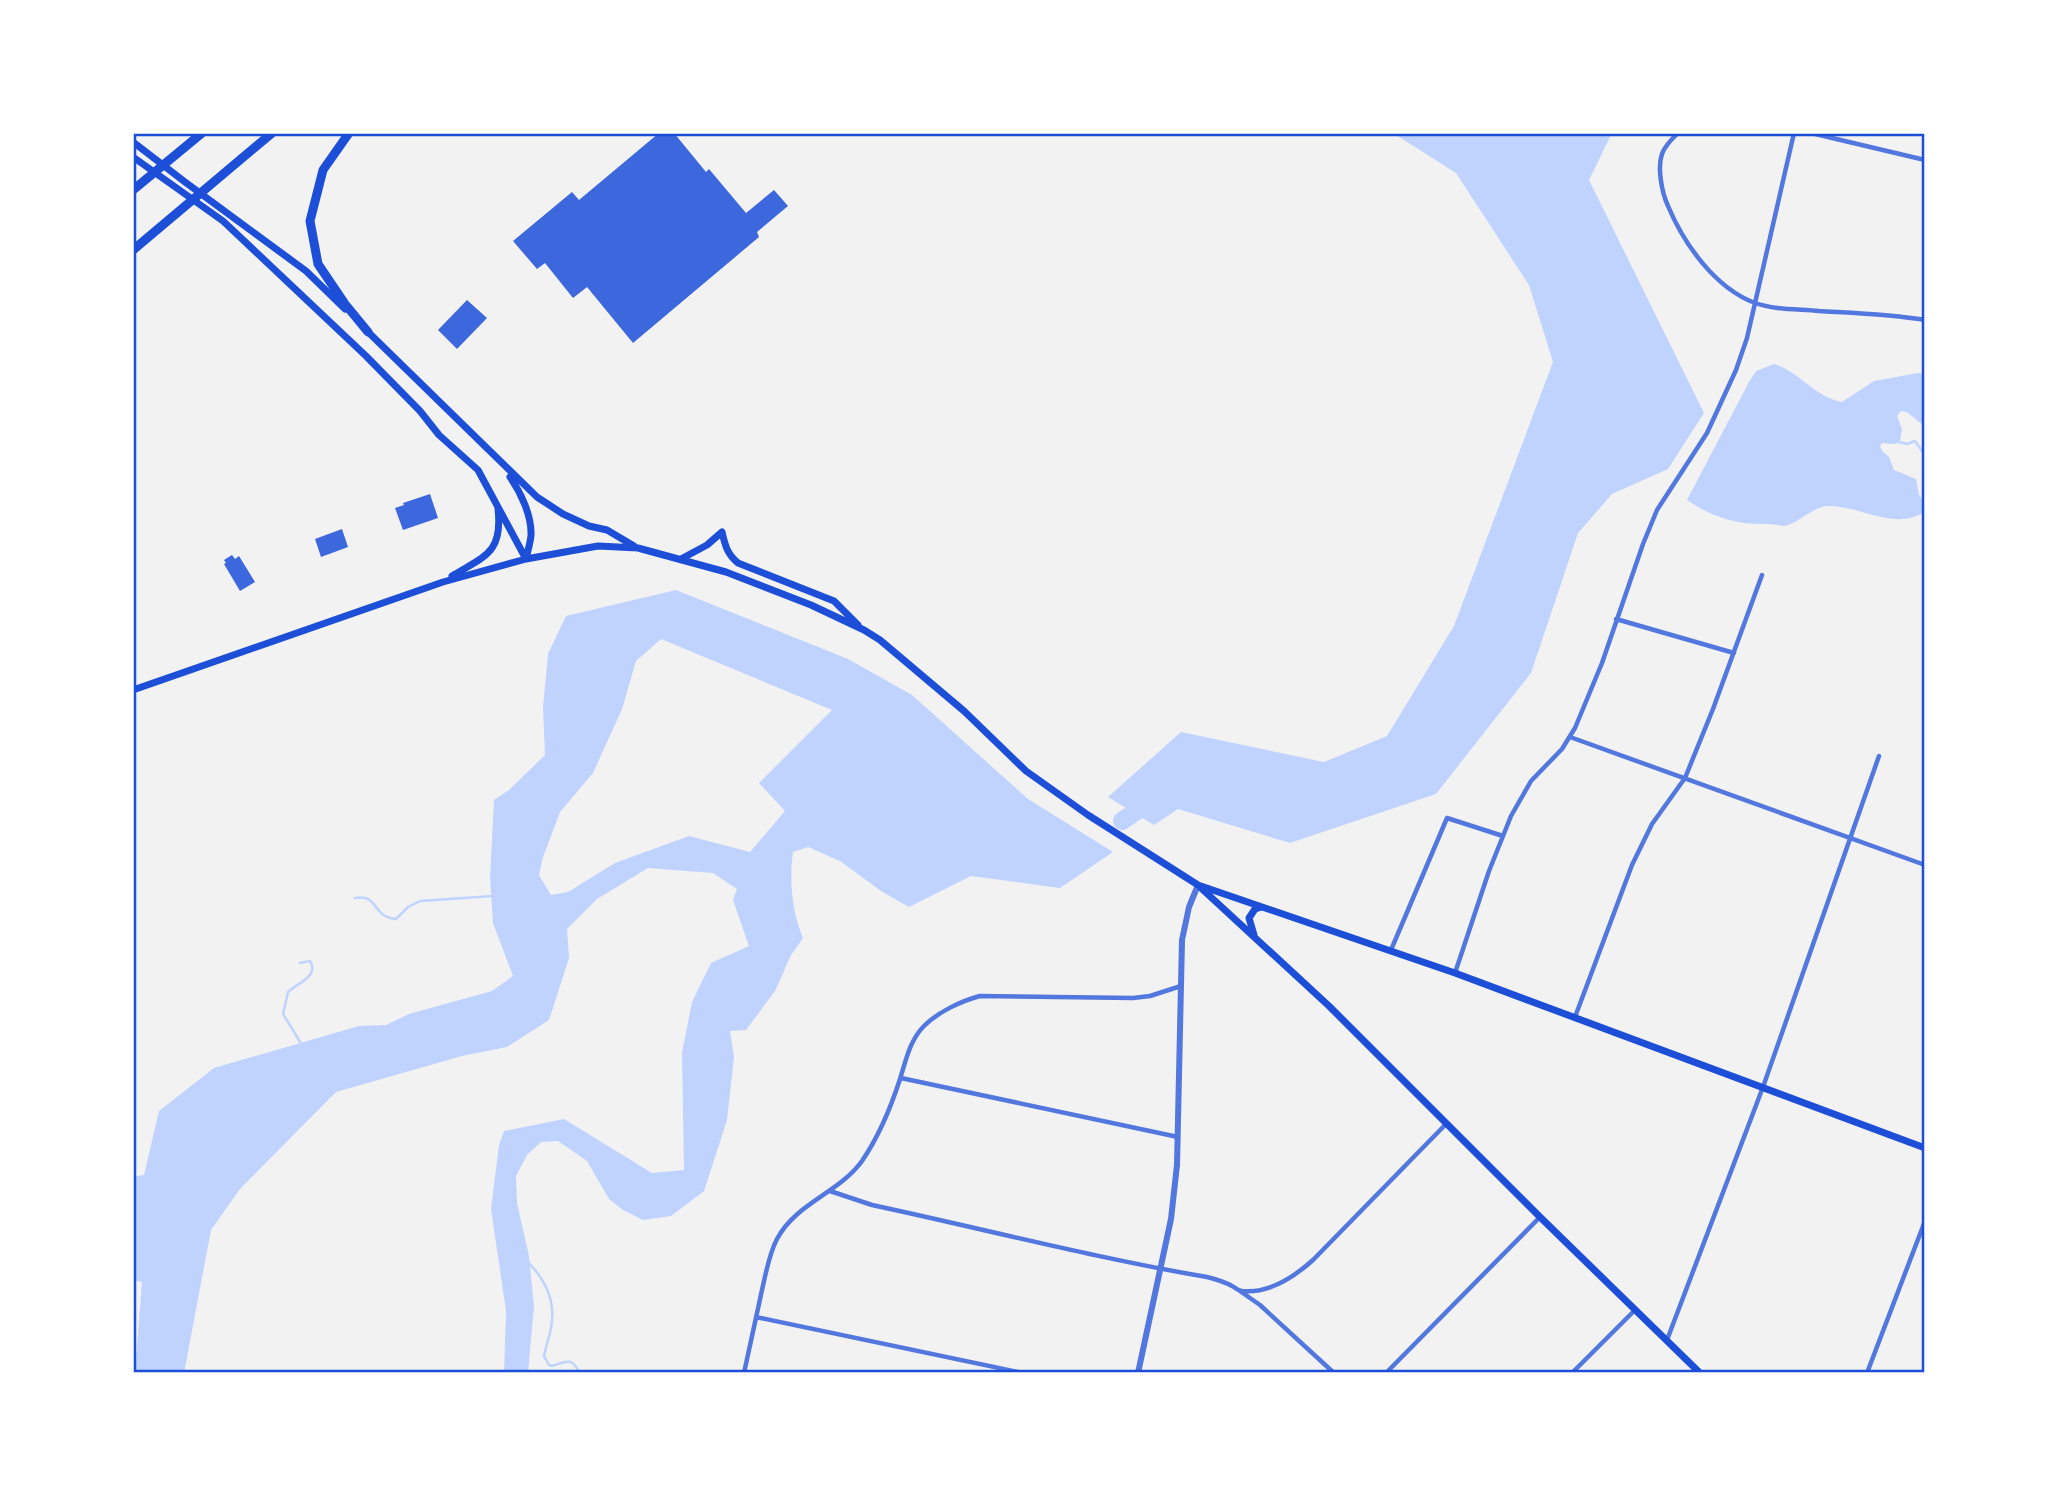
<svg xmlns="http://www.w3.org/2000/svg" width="2058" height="1506" font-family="Cabin,sans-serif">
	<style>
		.water { fill: #bfd3fe; fill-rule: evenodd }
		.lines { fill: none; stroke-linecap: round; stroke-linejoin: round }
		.stream { stroke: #bfd3fe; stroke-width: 2.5 }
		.river { stroke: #bfd3fe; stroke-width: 18 }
		.building { fill: #3d67dc }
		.minor { stroke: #5277de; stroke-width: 4.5 }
		.tertiary { stroke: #5277de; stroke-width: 6 }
		.primary { stroke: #1d4ed8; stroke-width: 7 }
		.motorway { stroke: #1d4ed8; stroke-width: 9 }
		.neatline { fill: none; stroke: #1d4ed8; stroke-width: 2.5 }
	</style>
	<rect width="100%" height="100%" fill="#f2f2f2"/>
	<path class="water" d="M1393,133H1612L1589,180L1704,413L1668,469L1612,494L1578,533L1531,673L1436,794L1290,843L1178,809L1154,825L1108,797L1181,732L1324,762L1387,736L1454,626L1553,362L1529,285L1456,173Z
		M1774,364C1798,371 1816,398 1842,402L1874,381L1918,373L1925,374V425C1915,422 1911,411 1901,411L1897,416L1902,429L1900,441L1895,444L1882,443L1880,446L1882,451L1889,457L1894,470L1916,479L1919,495L1925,503L1924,512C1895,531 1861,506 1829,506C1813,506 1799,523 1785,526C1780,526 1774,524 1769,524C1737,525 1714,518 1687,500L1749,382L1756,371Z
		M676,590L848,659L912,695L1028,799L1113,852L1060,888L971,876L909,907L881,891L840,861L808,847L793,852C789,880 792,912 803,938L791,955L775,991L746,1030L730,1031L734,1057L727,1120L704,1191L671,1216L643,1220L623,1210L609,1199L587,1161L558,1141L541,1142L527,1155L516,1176L517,1203L529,1256L534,1306L528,1373H504L506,1311L491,1209L499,1145L504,1131L564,1119L652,1173L684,1170L682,1053L692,1002L711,963L749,946L733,900L737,889L713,873L648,868L597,899L567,929L569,958L549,1020L507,1047L462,1056L336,1092L240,1189L211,1230L184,1373H135L142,1282L133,1280V1177L144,1175L159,1111L214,1068L359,1026L386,1025L409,1014L492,991L513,976L493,923L490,878L494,800L509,790L545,755L543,707L548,654L566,616ZM661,639L832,710L759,783L785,811L750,852L689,836L615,863L568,892L551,895L539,875L543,857L560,812L593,773L622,709L636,661Z"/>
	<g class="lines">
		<path class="stream" d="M1899,442L1907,444L1915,441L1925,455
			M355,898C380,894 370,916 396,919L408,907L420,901L493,896
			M300,963L310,961C320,976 297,983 288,992L283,1014L302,1045
			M528,1262C546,1281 556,1301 551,1328C549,1338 546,1346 544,1356L549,1365L552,1366C568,1361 571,1357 580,1373"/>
		<path class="river" d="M1122,821L1154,799"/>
	</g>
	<path class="building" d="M659,133H674L706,172L709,169L746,213L774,190L788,206L757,232L759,237L633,343L587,287L573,298L545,263L537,269L513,241L572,192L579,200Z
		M467,300L487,318L457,349L438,330Z
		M430,494L438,518L403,530L395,508L404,505L403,503Z
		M342,529L348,547L321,557L315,539Z
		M232,555L235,559L239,556L255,582L240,591L224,564L226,563L224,560Z"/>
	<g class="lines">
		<path class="minor" d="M1678,133C1672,139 1665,145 1662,154C1657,168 1662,193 1668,206C1684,244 1715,288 1755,303C1775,310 1798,309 1819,311C1854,313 1890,314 1925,320
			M1811,133L1925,160
			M1616,619L1734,653
			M1570,737L1925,865
			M1391,950L1447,818L1503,836
			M1455,973L1489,871L1511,816L1531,781L1562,749L1575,728L1602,663L1643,544L1657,510L1707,433L1736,370L1747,338L1794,133
			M1575,1017L1632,865L1652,824L1685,778L1713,709L1762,575
			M901,1078L1178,1137
			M830,1191L872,1205C984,1229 1095,1258 1207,1277C1215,1279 1225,1282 1232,1286C1236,1288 1237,1290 1242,1291C1269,1294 1294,1277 1313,1260L1446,1124
			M1240,1291L1260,1305L1334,1373
			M756,1317L1023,1373
			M1667,1340L1763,1087L1879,756
			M744,1373C750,1345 756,1317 762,1290C766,1273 769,1254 777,1239C796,1203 839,1193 862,1161C879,1136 891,1107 900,1079C906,1060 910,1040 924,1026C938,1012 961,1001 980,996L1133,998L1150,996L1181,986
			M1386,1373L1540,1217
			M1572,1373L1635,1310
			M1867,1373L1925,1221"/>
		<path class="tertiary" d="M1138,1373L1171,1219L1177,1165L1182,940L1189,907L1198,885"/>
		<path class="primary" d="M133,142L185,182L306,271L345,309
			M133,157L223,221L366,356L420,411L439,435L478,470L526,559
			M366,330L537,497L563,514L589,526L607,530L634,546
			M510,477C521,493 532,516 531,536C530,543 528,551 526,558
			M722,532C725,545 727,554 738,563L834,601L858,625
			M681,559L707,545L722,532
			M452,576C485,556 503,553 498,509
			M133,690L443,582L526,559L598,546L638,548L726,572L811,605L864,630L880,640L964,711L1026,771L1088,815L1198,885L1455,973L1925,1148
			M1201,888L1329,1006L1540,1217L1700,1373
			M1254,935L1249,918L1255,909L1262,907"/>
		<path class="motorway" d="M349,133L323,170L310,221L318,264L345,304L368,332
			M133,190L202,133
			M133,250L272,133"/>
	</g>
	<rect width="2058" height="1506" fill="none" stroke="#ffffff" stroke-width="270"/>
	<rect x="135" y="135" width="1788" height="1236" class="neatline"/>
</svg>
